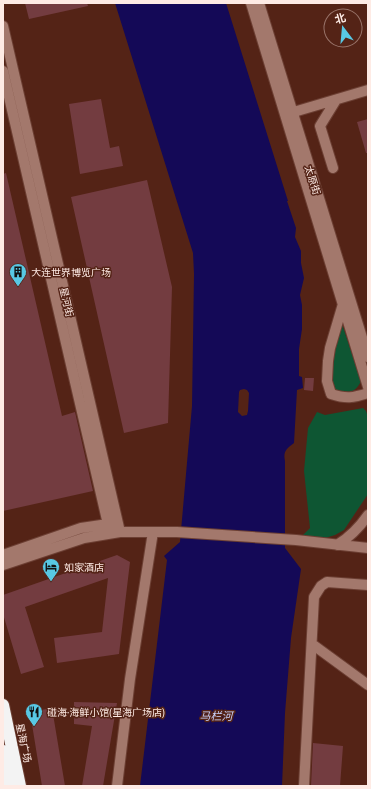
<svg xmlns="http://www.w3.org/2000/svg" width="371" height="789" font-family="'Archivo Narrow','Noto Sans SC',sans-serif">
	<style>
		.green { fill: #0e5633 }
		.water { fill: #140957; fill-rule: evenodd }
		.building { fill: #733c40 }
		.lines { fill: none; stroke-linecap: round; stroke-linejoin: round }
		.minor-casing { stroke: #6c3f33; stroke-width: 12 }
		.highway-casing { stroke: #6c3f33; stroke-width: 14 }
		.minor { stroke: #a3786c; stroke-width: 10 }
		.highway { stroke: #f3f3f3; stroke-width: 12 }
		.labels { text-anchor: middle; stroke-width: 3; stroke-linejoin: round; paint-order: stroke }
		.street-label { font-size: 10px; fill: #feebe5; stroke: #542316 }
		.poi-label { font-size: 10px; fill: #feebe5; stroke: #542316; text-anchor: start }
		.water-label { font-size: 11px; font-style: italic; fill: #c9d2fe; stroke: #542316 }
	</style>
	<rect width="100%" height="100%" fill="#542316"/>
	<path class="green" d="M342,324L361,381C356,392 349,394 338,392C336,390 333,387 332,385C328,370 338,339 342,324Z
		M363,408L366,411L368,417V494L344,530L335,535L322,539L301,537L310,528L304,471L308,428L317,412L325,415Z"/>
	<path class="water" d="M115,3H226L288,201H287L296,228L295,237L301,251V263L304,278L300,295L302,305V329L299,349V376L302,377L303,388L297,390L294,443C286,449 283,452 285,461V548L301,569L291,638L285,713L282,786H140L167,560L164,556L180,542L192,406L194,274L193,253ZM244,389L247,390L249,393L248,411L247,415L242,416L238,412L239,392L240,390Z"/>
	<path class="building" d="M25,3H87L88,6L29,19Z
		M101,99L110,148L119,146L123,166L80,174L69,104Z
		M368,119V153H366L357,122Z
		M6,173L62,416L75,412L93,491L3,511V174Z
		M147,180L172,287L168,423L124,433L71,197Z
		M305,378H314L313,391L304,390Z
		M117,555L130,562L119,654L57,663L54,638L102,632L108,578L25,607L44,667L21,674L3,614V595Z
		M74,702L117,703L103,786H82L92,726L74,724Z
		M52,708L65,786H42L30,712Z
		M313,743L343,746L340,786H311Z"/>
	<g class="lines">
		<defs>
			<path id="minor" d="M251,3L368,387
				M259,3L368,357
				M3,26L120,532
				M3,71L110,533
				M287,114L368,90
				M333,168L320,126L336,100
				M343,304L330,348L328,361L327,381L331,394C346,399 353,398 368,393
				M337,545C350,537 359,528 368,515
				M3,555L81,528L108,524L113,527
				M3,565L84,538L120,532H177L296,540L368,548
				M312,644L368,685
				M117,786L130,679L153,532
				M304,786L314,597L321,586L327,582L368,585"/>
			<path id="highway" d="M3,705L20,786
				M3,751L9,786"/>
		</defs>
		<use href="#minor" class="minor-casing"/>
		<use href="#highway" class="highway-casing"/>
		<use href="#minor" class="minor"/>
		<use href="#highway" class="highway"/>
	</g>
	<defs>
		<symbol id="building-pin" viewBox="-11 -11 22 30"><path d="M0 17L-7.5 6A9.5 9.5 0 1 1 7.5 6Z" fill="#58c8e4" stroke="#542316"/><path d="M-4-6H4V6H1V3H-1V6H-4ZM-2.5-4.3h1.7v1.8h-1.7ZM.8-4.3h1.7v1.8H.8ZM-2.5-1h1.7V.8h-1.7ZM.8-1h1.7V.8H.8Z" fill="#111"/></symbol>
		<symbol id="hotel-pin" viewBox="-11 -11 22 30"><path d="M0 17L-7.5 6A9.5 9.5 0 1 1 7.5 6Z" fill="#58c8e4" stroke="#542316"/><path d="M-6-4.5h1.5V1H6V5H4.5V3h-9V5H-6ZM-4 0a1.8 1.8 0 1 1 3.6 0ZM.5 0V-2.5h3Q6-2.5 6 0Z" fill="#111"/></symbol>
		<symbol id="restaurant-pin" viewBox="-11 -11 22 30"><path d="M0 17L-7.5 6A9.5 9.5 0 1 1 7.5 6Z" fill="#58c8e4" stroke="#542316"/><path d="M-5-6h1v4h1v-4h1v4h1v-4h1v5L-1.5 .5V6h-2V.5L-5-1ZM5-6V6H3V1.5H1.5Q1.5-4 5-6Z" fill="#111"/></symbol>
	</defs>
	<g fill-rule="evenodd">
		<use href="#building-pin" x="8" y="262" width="20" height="27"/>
		<use href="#hotel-pin" x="41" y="557" width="20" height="27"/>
		<use href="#restaurant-pin" x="24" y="702" width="20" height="27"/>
	</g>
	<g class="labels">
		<g class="street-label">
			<text transform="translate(313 180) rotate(73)" y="4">太原街</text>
			<text transform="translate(67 302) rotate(77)" y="4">星河街</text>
			<text transform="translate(24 743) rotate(78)" y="4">星海广场</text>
		</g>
		<g class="poi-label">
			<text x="31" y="276">大连世界博览广场</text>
			<text x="64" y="571">如家酒店</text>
			<text x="47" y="716">碰海·海鲜小馆(星海广场店)</text>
		</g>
		<g class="water-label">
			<text x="216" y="720">马栏河</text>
		</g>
	</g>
	<rect width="371" height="789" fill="none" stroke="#feebe5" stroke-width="8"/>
	<g transform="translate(343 28) rotate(344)"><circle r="19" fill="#542316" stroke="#987369"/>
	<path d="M0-3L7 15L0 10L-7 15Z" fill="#58c8e4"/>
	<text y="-6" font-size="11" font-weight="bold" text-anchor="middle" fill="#feebe5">北</text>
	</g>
</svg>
